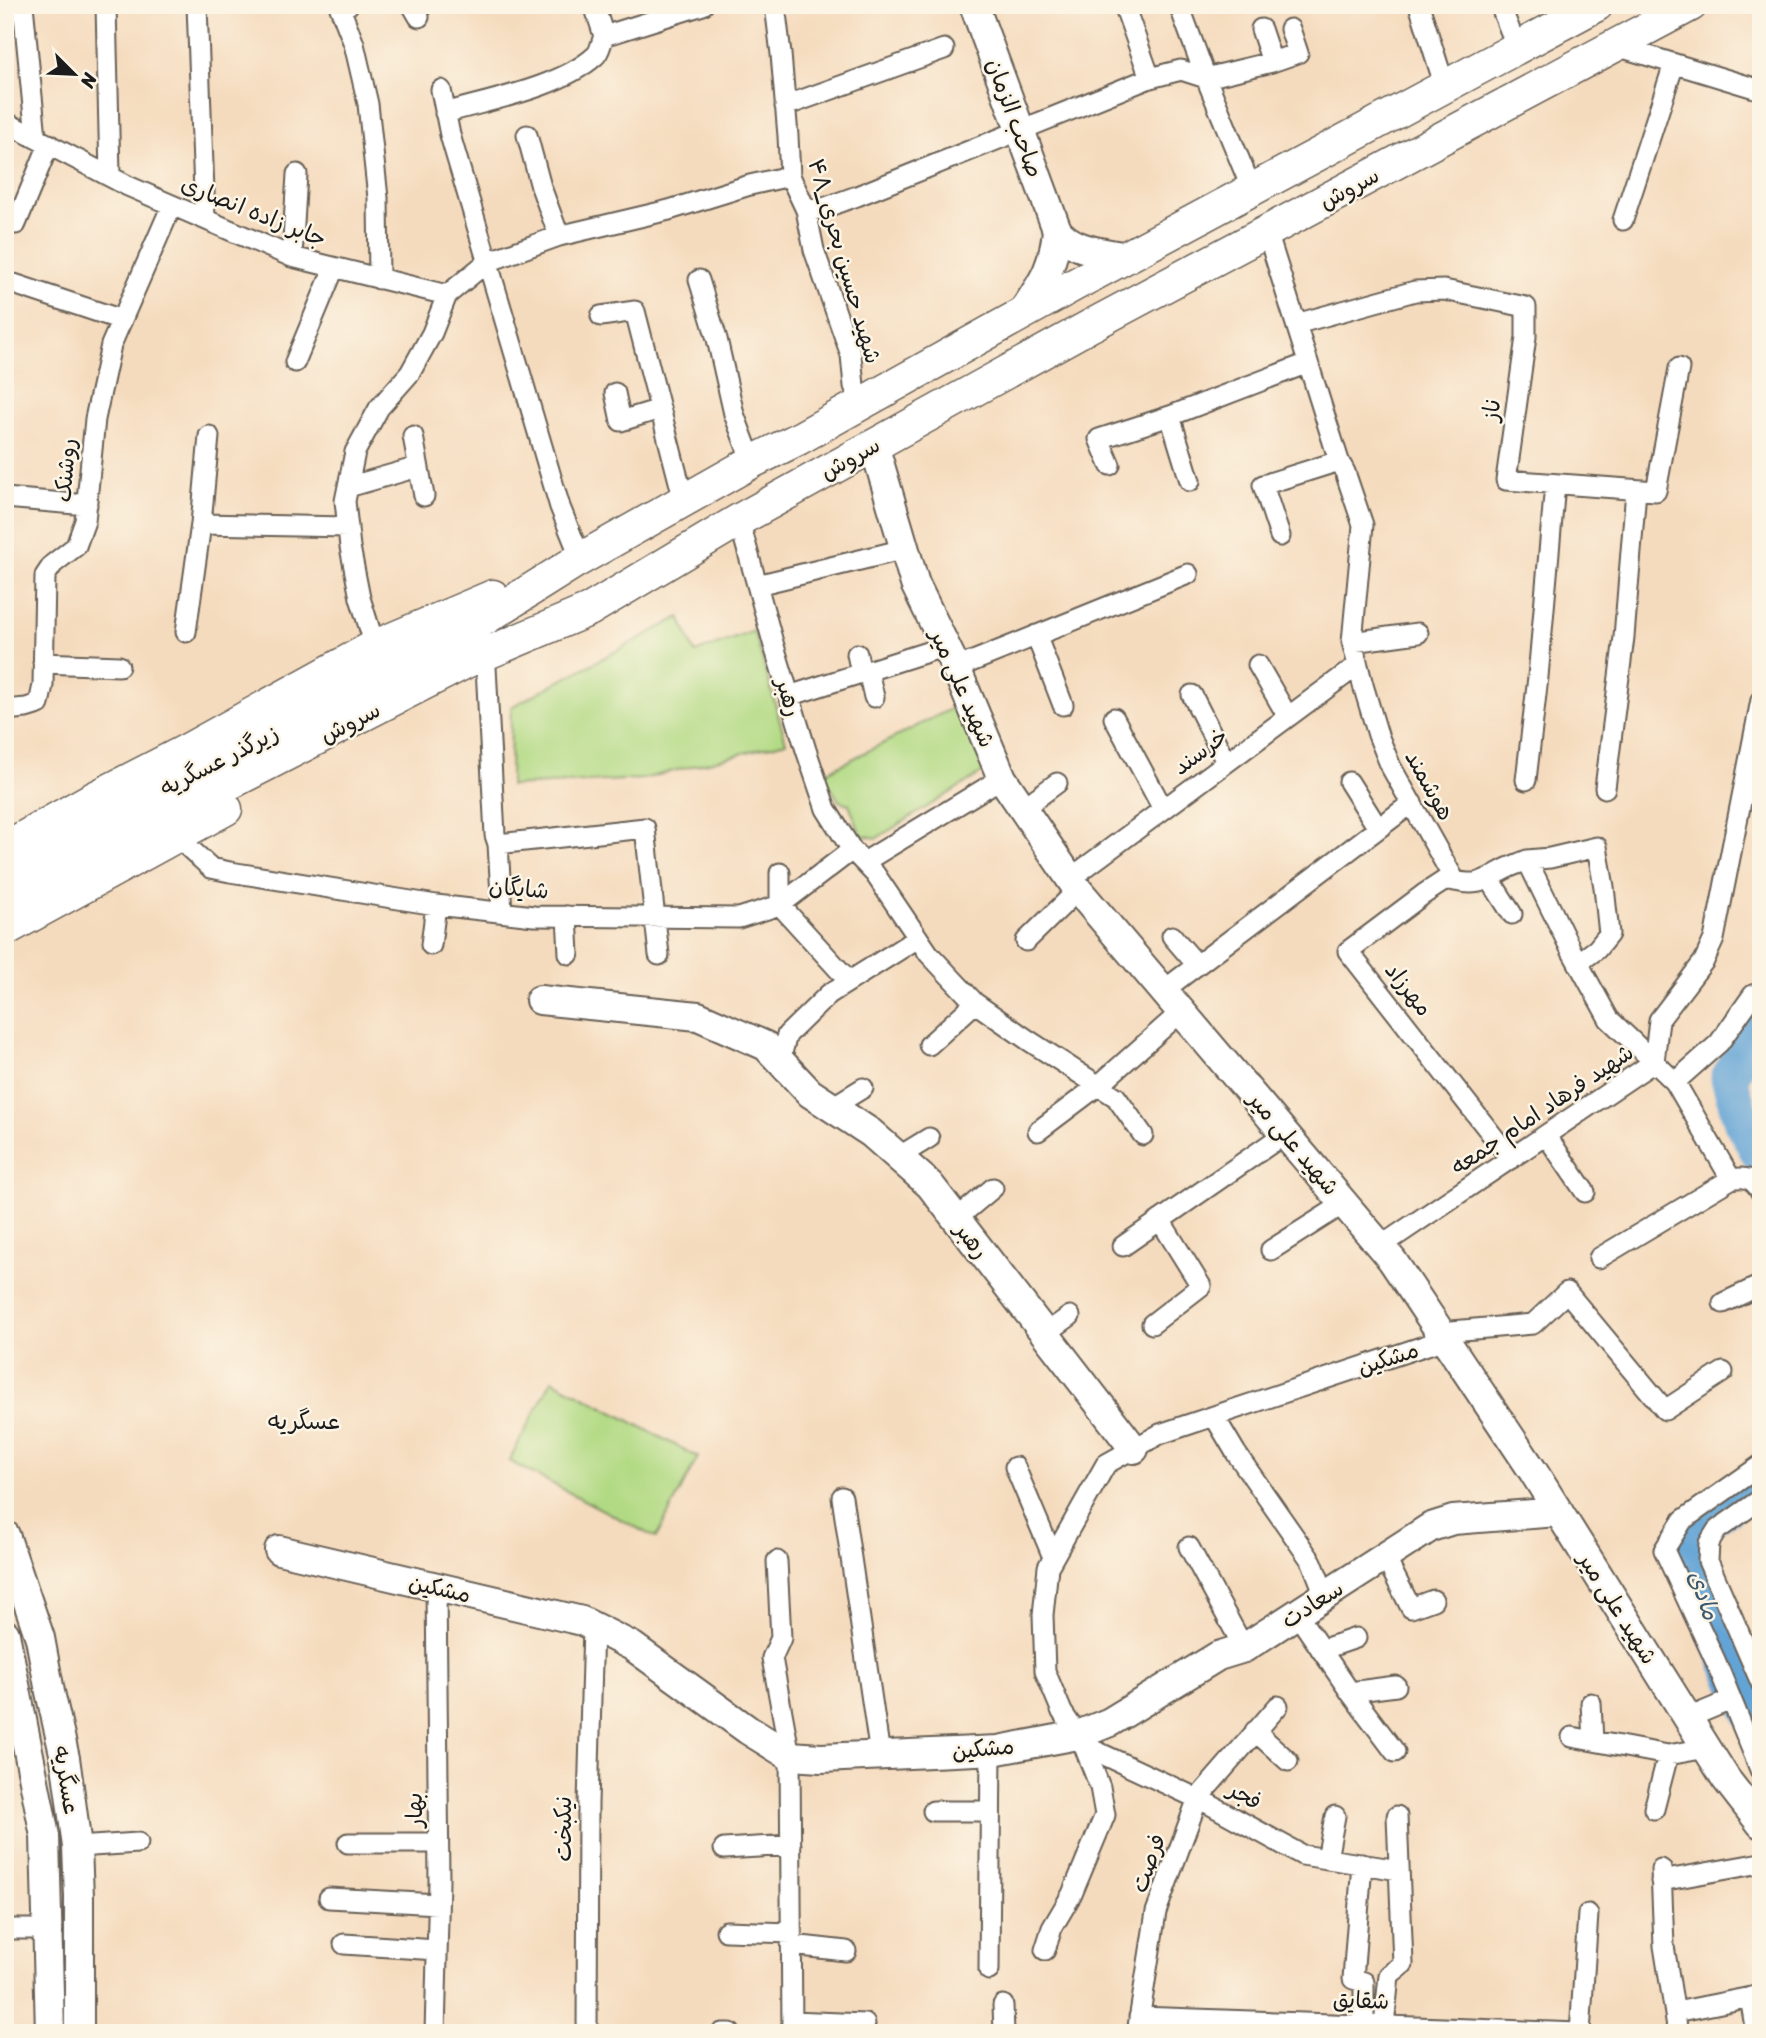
<svg xmlns="http://www.w3.org/2000/svg" width="1766" height="2038" font-family="Sriracha,'Playpen Sans Arabic',sans-serif">
	<style>
		.green { fill: #b2da84; stroke: #677b50; stroke-width: 2 }
		.lines { fill: none; stroke-linecap: round; stroke-linejoin: round }
		.river { stroke: #63a4d6; stroke-width: 37 }
		.street-casing { stroke: #685f55; stroke-width: 23 }
		.secondary-casing { stroke: #685f55; stroke-width: 32 }
		.primary-casing { stroke: #685f55; stroke-width: 35 }
		.street { stroke: #fff; stroke-width: 19 }
		.secondary { stroke: #fff; stroke-width: 28 }
		.primary { stroke: #fff; stroke-width: 32 }
		.labels { text-anchor: middle; stroke-width: 5; stroke-linejoin: round; paint-order: stroke }
		.street-label { font-size: 23px; fill: #1c1c1c; stroke: #fcf5e5 }
		.neighbourhood-label { font-size: 24px; fill: #1c1c1c; stroke: #fcf5e5 }
		.water-label { font-size: 24px; font-style: italic; fill: #3c5970; stroke: #fcf5e5 }
	</style>
	<rect width="100%" height="100%" fill="#fcf5e5"/>
	<filter id="ink" filterUnits="userSpaceOnUse"><feTurbulence type="fractalNoise" baseFrequency=".0143" numOctaves="2"/><feDisplacementMap in="SourceGraphic" scale="14" xChannelSelector="R" yChannelSelector="G"/><feConvolveMatrix kernelMatrix="1 2 1 2 8 2 1 2 1" color-interpolation-filters="sRGB"/></filter>
	<filter id="wash" filterUnits="userSpaceOnUse"><feTurbulence type="fractalNoise" baseFrequency=".00686" numOctaves="4" result="noise"/><feDisplacementMap in="SourceGraphic" scale="28" xChannelSelector="R" yChannelSelector="G"/><feGaussianBlur stdDeviation="1.57" result="paint"/><feColorMatrix in="noise" values="0 0 0 0 0 0 0 0 0 0 0 0 0 0 0 0 0 1.4 0 .05"/><feComposite in="paint" operator="in"/></filter>
	<g filter="url(#wash)">
		<rect width="100%" height="100%" fill="#f5dbbe"/>
		<path class="green" d="M680,617L695,653L754,631L786,742L643,779L510,786L511,707Z
			M954,707L987,770L877,838L861,835L849,804L839,801L823,774Z
			M552,1380L698,1457L656,1538L509,1461Z"/>
		<g class="lines">
			<path class="river" d="M1761,1019L1729,1078L1742,1122L1761,1156
				M1761,1484L1709,1519L1688,1545L1699,1591L1729,1664L1761,1732"/>
		</g>
	</g>
	<g filter="url(#ink)">
		<g class="lines">
			<defs>
				<path id="street" d="M23,5L36,137
					M106,5L110,175
					M197,5L205,219
					M348,5L340,8L354,44L368,104L378,198L379,279
					M412,5L419,17
					M594,5L604,36
					M775,5L781,54L788,136L790,176L806,210L814,250L851,355L854,386L863,403
					M1124,5L1150,78
					M1179,5L1206,78L1252,190
					M1419,5L1445,87
					M1500,5L1517,48
					M1261,29L1272,62
					M1616,46L1761,90
					M441,90L450,135L560,507L581,559
					M785,106L944,49
					M445,113C490,100 561,87 595,56C600,52 601,43 604,36L703,5
					M5,122L128,186L292,257L447,295L487,262L559,236L669,210L750,185L790,176
					M527,135L541,187L559,236
					M806,210L821,209L857,196L1150,78L1181,70L1206,78L1272,62L1298,53L1290,29
					M1623,220L1674,64
					M16,224L49,144
					M1267,232L1339,461L1345,472L1363,525L1352,642L1363,685L1378,735L1391,767L1455,881C1477,886 1481,882 1500,872C1508,867 1518,864 1527,860L1571,950L1609,1019L1675,1082L1731,1179C1746,1176 1753,1178 1761,1192
					M292,257L297,174
					M699,280L717,339L734,414L752,462
					M14,284L122,320
					M601,316L635,311L684,501
					M1296,324L1415,291L1444,290L1526,307V337L1506,480L1656,491L1679,368
					M295,362L334,268
					M615,393L621,421L660,409
					M1170,416L1190,481
					M413,436L424,496
					M1110,465L1099,439L1170,416L1308,363
					M348,487L418,467
					M5,498L87,505
					M739,520L774,646L806,750L826,809L852,850L875,874L929,954L975,1003L1028,1040L1116,1097L1143,1135
					M201,524L348,527
					M1280,536L1263,485L1339,461
					M757,585L905,549
					M186,632L201,524L209,436
					M1036,635L1063,705
					M1352,642L1418,633
					M375,646L360,598L350,547L345,501L355,452L379,408L410,373L432,333L447,295
					M857,654L861,673
					M43,663L119,666
					M1258,665L1288,717
					M486,667L495,835L498,844L502,912
					M956,668L1188,574
					M868,671L874,697
					M1192,695L1226,762
					M789,696L946,646
					M5,710L26,708L39,704L43,685L45,576L53,564L76,546L85,521L95,419L111,345L172,205
					M1114,718L1163,809
					M1526,780L1538,677L1555,484
					M1349,782L1378,828
					M1605,788L1624,637L1636,490
					M1023,808L1057,783
					M176,836L211,868L230,872L436,905L534,916L739,918L780,905L852,850
					M498,844L645,828L659,955
					M1527,860L1550,858L1597,847L1604,887L1609,934L1597,949L1578,963
					M864,862L1002,778
					M780,873V905L849,981
					M1071,878L1358,665
					M1489,878L1512,914
					M1455,881L1447,879L1424,894L1348,951L1511,1159
					M567,916L569,954
					M1172,936L1197,965
					M1026,941L1078,890
					M431,945L436,905
					M1164,990L1412,803
					M929,1045L975,1003
					M780,1060L787,1035L829,994L918,938
					M1675,1082L1719,1043L1753,995L1761,993
					M832,1107L863,1088
					M1038,1131L1099,1085L1181,1012
					M1546,1135L1585,1192
					M898,1157L929,1138
					M956,1219L993,1188
					M1123,1246L1286,1133
					M1381,1246L1654,1062L1659,1020L1704,961L1714,939L1761,700
					M1271,1250L1345,1203
					M1599,1258L1731,1179
					M1723,1303L1761,1285
					M1152,1324L1201,1286L1160,1220
					M1440,1332L1533,1324L1567,1292L1665,1410L1723,1372
					M1045,1334L1070,1316
					M1214,1416L1236,1453L1312,1562L1325,1595
					M1761,1465L1683,1520L1664,1550L1716,1662L1761,1772
					M1015,1467L1053,1557
					M842,1497L880,1755
					M1761,1499L1717,1530L1709,1543L1708,1561L1761,1683
					M1189,1547L1244,1648
					M1385,1557L1411,1608L1433,1600
					M777,1561L781,1638L772,1658L790,1756L792,2033
					M1297,1614L1350,1692L1395,1752
					M1321,1650L1356,1638
					M1350,1692L1396,1686
					M1591,1703L1593,1741
					M1688,1718L1731,1700
					M1255,1731L1288,1761
					M1572,1737L1668,1755L1707,1748
					M1654,1809L1668,1755
					M933,1811H990
					M348,1843H438
					M77,1847L138,1843
					M724,1849L791,1845
					M1327,1859L1335,1816
					M1362,1864L1353,1979L1364,1982V2025
					M1661,1869L1664,1946L1678,2033
					M1399,1870L1302,1855L1207,1803L1085,1746L1062,1712L1045,1671L1043,1615L1048,1567L1106,1464L1160,1434L1445,1339
					M1661,1881L1761,1863
					M329,1898L438,1904
					M5,1929H48
					M726,1931L791,1933
					M344,1944L437,1950
					M792,1945L846,1951
					M1045,1950L1052,1928L1072,1894L1105,1815L1100,1787L1082,1741
					M989,1970L991,1750
					M1750,1997L1756,2033
					M1003,2005L1004,2033
					M1676,2012L1761,1995
					M1139,2017L1580,2033
					M792,2021L865,2024
					M1384,2026L1389,1975L1403,1964L1397,1816
					M435,2033L439,1881L436,1587
					M587,2033L588,1804L593,1626
					M722,2033H730
					M1137,2033L1156,1912L1198,1798L1278,1706
					M1580,2033L1588,1914"/>
				<path id="secondary" d="M974,5L1057,230C1072,251 1103,252 1127,257
					M1020,316C1042,283 1053,271 1057,230
					M874,445L915,584L956,668L1002,778L1078,890L1392,1260L1533,1471L1726,1779L1761,1824
					M540,1000L698,1016L766,1046L810,1093L871,1133L930,1185L1134,1449
					M5,1535L40,1638L50,1692L65,1758L71,1801L77,1847L79,1897V2033
					M279,1550L582,1621L632,1646L748,1730L790,1756L821,1758L998,1750L1078,1735L1110,1722L1218,1656L1244,1648L1431,1527L1453,1520L1558,1512
					M5,1634L45,1836L50,2033"/>
				<path id="primary" d="M5,848L88,801L187,750L375,646L493,596
					M5,872L459,635L575,562L752,462L798,439L1074,285L1597,5
					M5,899L466,662L589,610L739,520L1090,326L1691,5
					M5,930L226,809"/>
			</defs>
			<use href="#street" class="street-casing"/>
			<use href="#secondary" class="secondary-casing"/>
			<use href="#primary" class="primary-casing"/>
			<use href="#street" class="street"/>
			<use href="#secondary" class="secondary"/>
			<use href="#primary" class="primary"/>
		</g>
	</g>
	<g class="labels">
		<g class="street-label">
			<text transform="translate(1015 118) rotate(70)" y="8">صاحب الزمان</text>
			<text transform="translate(1349 188) rotate(-28)" y="8">سروش</text>
			<text transform="translate(254 211) rotate(22)" y="8">جابر زاده انصاری</text>
			<text transform="translate(845 261) rotate(74)" y="8">۴۸_شهید حسین بحری</text>
			<text transform="translate(1491 410) rotate(-82)" y="8">ناز</text>
			<text transform="translate(850 458) rotate(-29)" y="8">سروش</text>
			<text transform="translate(65 470) rotate(-85)" y="8">روشنک</text>
			<text transform="translate(963 688) rotate(66)" y="8">شهید علی میر</text>
			<text transform="translate(789 697) rotate(73)" y="8">رهبر</text>
			<text transform="translate(350 722) rotate(-27)" y="8">سروش</text>
			<text transform="translate(1200 751) rotate(-37)" y="8">خرسند</text>
			<text transform="translate(219 760) rotate(-27)" y="8">زیرگذر عسگریه</text>
			<text transform="translate(1430 785) rotate(61)" y="8">هوشمند</text>
			<text transform="translate(519 888) rotate(5)" y="8">شایگان</text>
			<text transform="translate(1409 989) rotate(52)" y="8">مهرزاد</text>
			<text transform="translate(1542 1109) rotate(-34)" y="8">شهید فرهاد امام جمعه</text>
			<text transform="translate(1294 1143) rotate(50)" y="8">شهید علی میر</text>
			<text transform="translate(972 1240) rotate(52)" y="8">رهبر</text>
			<text transform="translate(1388 1358) rotate(-18)" y="8">مشکین</text>
			<text transform="translate(440 1588) rotate(13)" y="8">مشکین</text>
			<text transform="translate(1312 1604) rotate(-33)" y="8">سعادت</text>
			<text transform="translate(1618 1608) rotate(58)" y="8">شهید علی میر</text>
			<text transform="translate(983 1748) rotate(-5)" y="8">مشکین</text>
			<text transform="translate(67 1780) rotate(81)" y="8">عسگریه</text>
			<text transform="translate(1245 1795) rotate(29)" y="8">فجر</text>
			<text transform="translate(414 1810) rotate(-91)" y="8">بهار</text>
			<text transform="translate(563 1829) rotate(-90)" y="8">نیکبخت</text>
			<text transform="translate(1148 1863) rotate(-70)" y="8">فرصت</text>
			<text transform="translate(1361 2000) rotate(2)" y="8">شقایق</text>
		</g>
		<g class="neighbourhood-label">
			<text x="304" y="1429">عسگریه</text>
		</g>
		<g class="water-label">
			<text transform="translate(1704 1595) rotate(71)" y="8">مادی</text>
		</g>
	</g>
	<rect width="1766" height="2038" fill="none" stroke="#fcf5e5" stroke-width="28"/>
	<g transform="translate(74 74) rotate(114)" stroke="#fcf5e5" stroke-width="5" paint-order="stroke">
	<path d="M0-5L12 26L0 18L-12 26Z" fill="#1c1c1c"/>
	<text y="-10" font-size="19" font-weight="bold" text-anchor="middle" fill="#1c1c1c">N</text>
	</g>
</svg>
